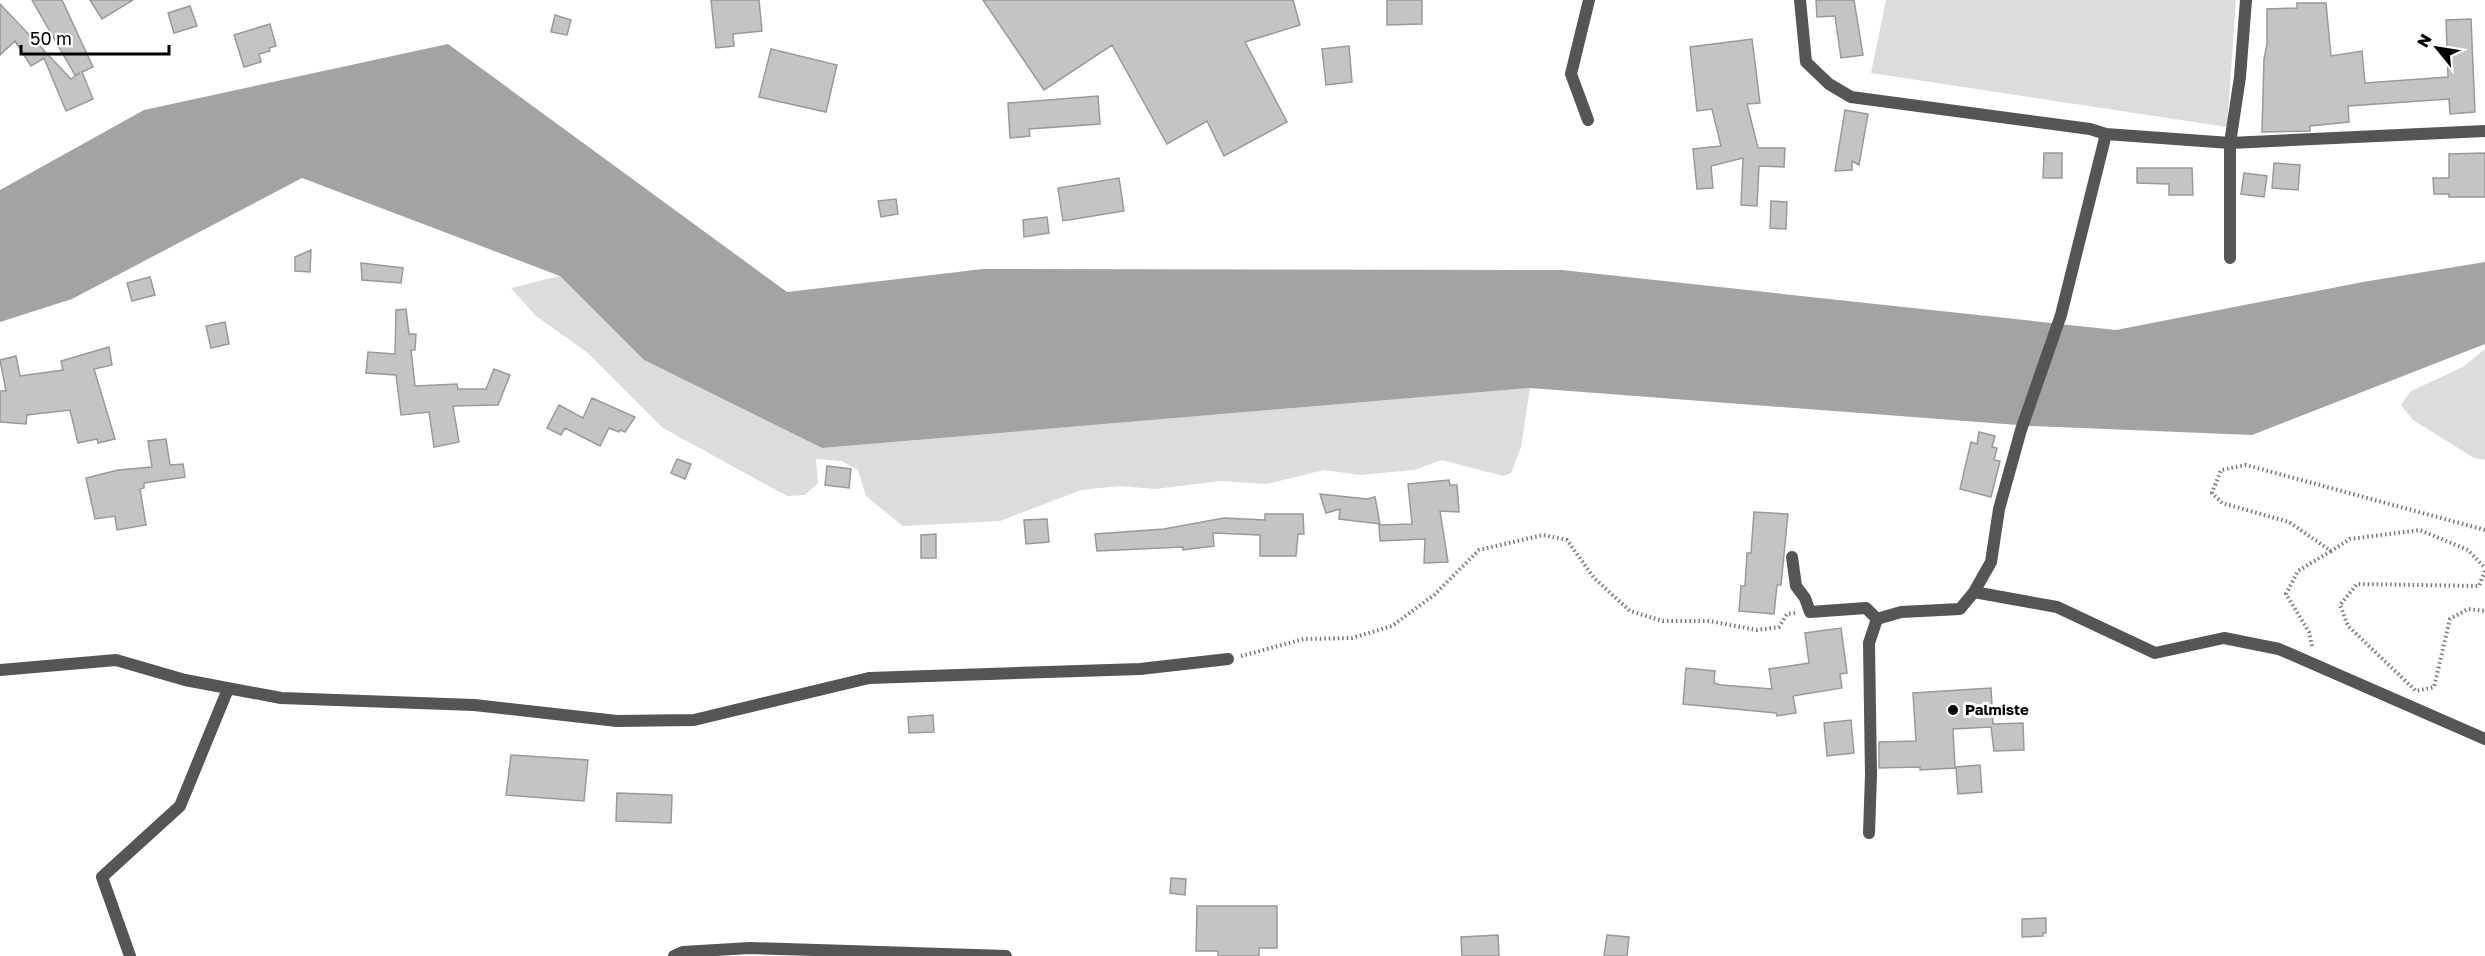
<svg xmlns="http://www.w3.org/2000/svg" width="2485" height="956" font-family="'Golos Text',sans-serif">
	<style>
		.green { fill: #dcdcdc }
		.water { fill: #a3a3a3 }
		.building { fill: #c4c4c4; stroke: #999; stroke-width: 1.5 }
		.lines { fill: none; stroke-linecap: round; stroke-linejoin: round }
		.path { stroke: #777; stroke-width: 4; stroke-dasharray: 1.5 3; stroke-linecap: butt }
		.service { stroke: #555; stroke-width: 12 }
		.minor { stroke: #555; stroke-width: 12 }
		.poi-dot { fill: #000; stroke: #fff; stroke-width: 2 }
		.labels { text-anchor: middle; stroke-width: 6; stroke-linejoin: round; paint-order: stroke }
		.poi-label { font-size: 15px; font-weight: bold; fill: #000; stroke: #fff; text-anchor: start }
	</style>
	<rect width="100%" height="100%" fill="#fff"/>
	<path class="green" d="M1886,0H2236L2227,127L1871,73Z
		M560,276L644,360L822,448L1530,388L1521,447L1511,473L1503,476L1442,460L1414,470L1360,475L1324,470L1267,484L1221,481L1155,489L1120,486L1081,490L1000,521L903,526L866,496L858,470L842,461L816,459L818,483L805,495L787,496L663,428L588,353L536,316L511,288Z
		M2485,349V460L2474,458L2413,420L2401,405L2411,391L2463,367Z"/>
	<path class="water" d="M448,44L787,292L983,269L1562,270L2116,330L2363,282L2485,262V344L2252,435L2031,426L1530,388L822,448L644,360L560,276L302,178L72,299L0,322V190L144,110Z"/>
	<path class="building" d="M32,0H62L93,67L82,72L93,99L66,111L44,58L31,66L15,41L0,55V4L71,79L80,73L75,75Z
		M90,0H133L102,19Z
		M711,0H759L762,31L733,34L734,46L716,48Z
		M983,0H1293L1300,25L1245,42L1287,122L1224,156L1207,121L1167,144L1112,45L1044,90Z
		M1387,0H1422V24L1387,25Z
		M1816,0H1854L1863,55L1841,58L1835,16L1817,17Z
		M2297,3H2326L2331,56L2362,51L2365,83L2448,77L2446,20L2471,19L2475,112L2450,114L2449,99L2348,106L2349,122L2310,126V131L2262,132L2264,59L2267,44V9L2297,8Z
		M190,6L197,26L174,33L168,13Z
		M555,15L571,20L567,35L551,32Z
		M270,24L276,46L269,48L270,51L259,54L261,62L244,67L234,35Z
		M1752,39L1760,103L1747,104L1758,148H1785L1784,167L1759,166L1757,206L1741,205L1743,158L1711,166L1713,188L1697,189L1693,149L1721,146L1712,109L1697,111L1690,47Z
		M1349,46L1352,82L1326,85L1322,49Z
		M771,49L837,65L826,112L759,97Z
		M1098,96L1100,124L1029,129L1030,136L1010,138L1008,103Z
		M1845,110L1868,114L1859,165L1852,161V170L1835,171Z
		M2044,153H2062V178H2043Z
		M2485,153V197H2449V194H2434L2433,178H2449V154Z
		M2274,163L2300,165L2298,190L2272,188Z
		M2137,168H2192L2193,195H2169V184L2137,183Z
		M2244,173L2267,176L2264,197L2241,194Z
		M1119,178L1124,211L1063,221L1058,188Z
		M896,199L898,214L881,217L878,201Z
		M1771,201L1787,202L1786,229L1770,228Z
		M1047,217L1049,233L1024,237L1023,220Z
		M311,250L310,272L295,271V257Z
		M361,263L403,268L401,283L362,280Z
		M150,277L155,295L132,301L127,283Z
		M406,309L409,334H416L415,350H411L415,386L457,384L458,389H486L494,369L510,375L498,405L453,406L459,442L434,447L429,412L401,415L396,375L366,373L368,352L395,354L396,310Z
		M225,322L229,344L211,348L206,326Z
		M109,347L112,365L94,369L115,439L98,443L97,439L78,443L70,410L27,415L26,424L0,422V391H6L0,360L16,356L20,376L63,370L61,361Z
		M592,398L635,417L625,432L620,430L619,432L609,428L600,446L565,428L561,435L547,428L559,405L583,418Z
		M1979,432L1995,436L1992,447L1997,448L1994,460L2000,461L1991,497L1960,489L1971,442L1977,444Z
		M166,439L170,465L183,464L185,477L144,483V488L140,489L146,525L117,530L115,516L95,519L86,478L118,470L152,467L148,441Z
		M677,459L691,464L685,479L671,473Z
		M827,466L851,469L849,488L825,485Z
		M1449,480L1450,485H1457L1459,512L1440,511L1448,562L1424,563L1425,539L1380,541L1379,525L1412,524L1408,484Z
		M1320,494L1367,499L1375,497L1380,524L1339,519L1340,509L1326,513Z
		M1754,512L1788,514L1781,585H1777L1774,614L1739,611L1741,586H1745L1747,553H1751Z
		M1265,514H1303L1304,534H1298L1296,556H1260V535L1213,533L1214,546L1183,550V547L1097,551L1095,534L1164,529L1224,518L1265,520Z
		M1047,519L1049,542L1026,544L1024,520Z
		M936,534V558H921V535Z
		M1841,628L1847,673L1840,674L1842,688L1793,696L1796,713L1777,716L1776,713L1683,704L1686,668L1715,671L1714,683L1721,685L1772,689L1769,669L1809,663L1805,633Z
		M1991,688L1993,724L2023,723L2024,750L1994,751L1991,727L1953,729L1955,768L1920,770V767L1879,768V742L1916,741L1913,693Z
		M933,715L934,732L909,733L908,717Z
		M1851,720L1854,753L1827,756L1824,723Z
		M511,755L588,760L584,801L506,795Z
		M1980,765L1982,792L1958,794L1956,767Z
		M617,793L672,795L671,823L616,821Z
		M1171,878L1186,879L1185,895L1170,893Z
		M1197,906H1277V948H1259V956H1218V951H1196Z
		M2046,918V933H2043V936L2022,937V919Z
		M1498,935L1499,956H1462L1461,937Z
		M1607,935L1629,937L1627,956H1604Z"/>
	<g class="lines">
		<path class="path" d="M2485,530L2246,465L2221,470L2212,493L2222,503L2289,522L2331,551L2350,539L2420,530L2468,550L2485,568
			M2485,571L2479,586L2357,584L2340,605L2348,626L2416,691L2434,687L2450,619L2468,609L2485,611
			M2312,646L2309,632L2286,594L2298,571L2331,551
			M1241,656L1304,639L1352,638L1392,626L1434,595L1479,550L1543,535L1567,540L1594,578L1630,611L1663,621H1709L1757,630L1779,627L1787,614L1795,613"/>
		<path class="service" d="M1588,120L1571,74L1589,0
			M1792,557L1796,586L1805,598L1810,612L1866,608L1877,619
			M674,956L683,952L750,948L1006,956"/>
		<path class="minor" d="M1800,0L1806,62L1829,84L1851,97L2090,129L2106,134
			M2230,258V143L2240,77L2246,0
			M1974,592L2057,607L2155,653L2224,638L2279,649L2485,739
			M0,670L116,660L185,680L281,698L474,705L617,721L694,720L869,678L1140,669L1228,659
			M1869,833L1871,775L1869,643L1877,619L1901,612L1960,609L1974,592L1991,562L1999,509L2021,430L2061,315L2106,134L2230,143L2485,131
			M130,956L102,877L180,806L228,689"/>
	</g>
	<circle class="poi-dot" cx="1953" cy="710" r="6"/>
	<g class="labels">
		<g class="poi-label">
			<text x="1965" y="715">Palmiste</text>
		</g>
	</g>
	<g transform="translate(2437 48) rotate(300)" stroke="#ffffff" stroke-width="4.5" paint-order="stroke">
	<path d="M0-4.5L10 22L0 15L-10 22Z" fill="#000000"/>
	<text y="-9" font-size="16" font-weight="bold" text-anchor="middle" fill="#000000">N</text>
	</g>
	<path d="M21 45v9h148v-9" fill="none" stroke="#000000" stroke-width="3"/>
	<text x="30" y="45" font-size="18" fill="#000000" stroke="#ffffff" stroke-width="4.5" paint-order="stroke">50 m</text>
</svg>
